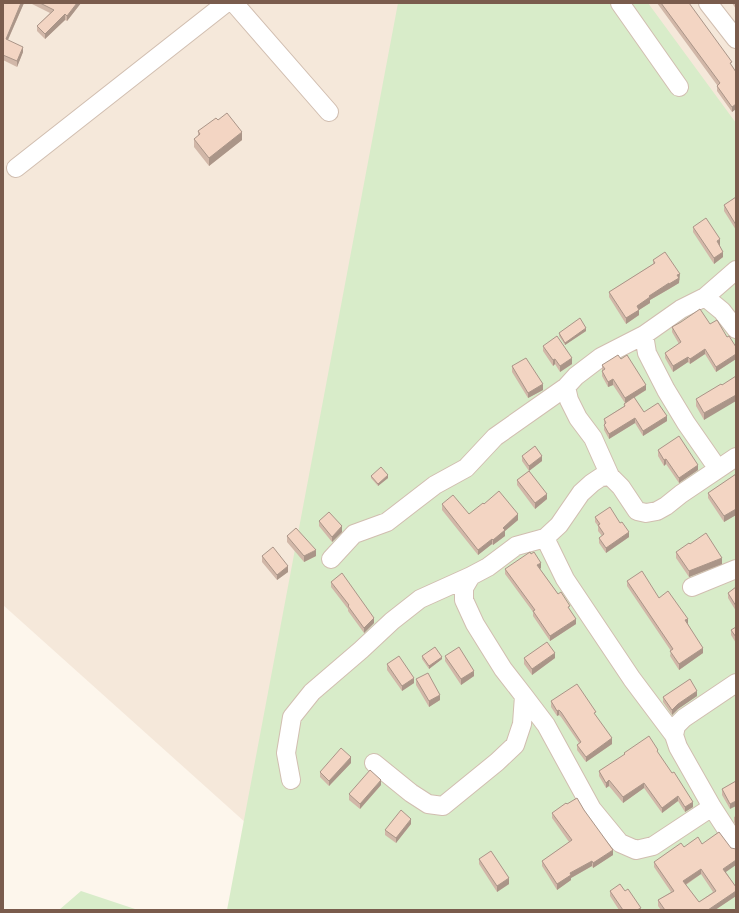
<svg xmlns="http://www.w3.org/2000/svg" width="739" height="913" font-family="Karla,sans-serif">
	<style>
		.residential { fill: #f5e8da }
		.green { fill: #d8ecc9 }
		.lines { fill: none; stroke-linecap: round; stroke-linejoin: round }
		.minor-casing { stroke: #d1beb0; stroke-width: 20 }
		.minor { stroke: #fff; stroke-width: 18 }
		.wall { fill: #d1b7a8; fill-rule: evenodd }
		.shaded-wall { fill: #aa9588 }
		.building { fill: #f3d5c3; stroke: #aa9588; fill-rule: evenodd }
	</style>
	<rect width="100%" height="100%" fill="#fdf6ec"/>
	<path class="residential" d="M3,3H736V910H343L3,605Z"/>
	<path class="green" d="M398,3H648L736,123V910H227Z
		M81,891L138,910H59Z"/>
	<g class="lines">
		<defs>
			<path id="minor" d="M234,3L329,112
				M620,3L679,87
				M708,3L736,39
				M16,168L226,3
				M705,297L722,311L736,329
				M644,335L647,353L666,390L686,423L718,469
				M610,476L593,438L578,418L569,400L566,387L576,376L601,357L644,335L681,309L705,297L736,270
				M545,538L565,579L632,679L674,735
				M331,559L354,534L387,522L435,485L466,468L495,437L566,387
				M692,587L736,569
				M736,683L684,718L676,726L674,735L678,747L712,807L736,844
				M374,763L411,793L428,804L443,806L497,762L515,745L522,724L524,696
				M291,780L286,753L292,717L312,692L361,650L392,621L420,599L471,576
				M712,807L653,846L636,850L620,843L592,809L546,725L524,696L503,669L475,624L464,600V588L471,576L488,567L516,546L545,538L559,525L581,493L592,483L601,477L610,476L621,487L637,511L646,513L657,511L666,506L681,494L736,457"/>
		</defs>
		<use href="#minor" class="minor-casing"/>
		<use href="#minor" class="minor"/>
	</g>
	<path class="wall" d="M3,3H24L8,40L23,52L17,67L3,60Z
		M30,3H81L67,21L65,20L45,39L37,31V26L50,13Z
		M657,3H689L736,72V109L732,112L717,91V85Z
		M732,3H736V9Z
		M218,120L242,140L209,166L194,147V139L198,136V131Z
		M736,197V230L724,211V205Z
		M693,227L720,245H719L723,257L714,264L693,232Z
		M653,260L680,279L679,280V283L669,289L650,300V303L639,310V315L626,324L609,297V292L653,264Z
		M710,324L727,337L736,347V359L716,372L705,354L690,364L688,362L673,372L665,358V353L679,344L672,332V327Z
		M586,331L565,345L559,336V333Z
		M543,346L572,364L560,372L555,364L553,366L543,351Z
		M621,359L646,390L634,398L644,412L667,421L643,436L635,423L609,439L604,430V419L624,406V404L625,403L613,385L608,387L602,376V365Z
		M512,366L543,390L528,398L512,372Z
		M722,385L704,420L696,406V399Z
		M658,450L698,470L679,483L666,464L664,466L658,456Z
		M522,456L542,461L529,471L547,499L535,509L517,485V480L529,471L522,461Z
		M736,474V515L724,522L708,498V493Z
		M371,476L388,478L378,486L371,478Z
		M442,504L469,514L484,504L518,520L505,531V536L493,545L492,544L478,555L442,510Z
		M595,517L629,537L606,553L599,543V538L602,536L598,531V526L595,522Z
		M319,521L342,532L332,542L319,526Z
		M287,536L316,556L304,562L287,542Z
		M690,544L722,564L689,577L676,558V552Z
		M262,556L288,572L277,580L262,562Z
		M541,568L540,569L570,610L576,624L550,641L533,616V612L505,574V569Z
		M627,581L659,598L688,624L703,653L679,670L670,656L671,651L627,586Z
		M331,582L374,623L364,633L348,611V609L331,587Z
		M736,587V611L728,598V593Z
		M736,627V643L731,635V630Z
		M422,656L442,659L429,669L422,659Z
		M445,656L474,676L461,685L445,661Z
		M524,658H555L532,675L524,664Z
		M387,664L414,683L402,691L387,670Z
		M416,679L440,700L429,707L416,685Z
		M697,696L678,709L672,715L663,702V697Z
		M551,701L596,716L612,744L586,762L577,750V745L579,743L561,717L559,715L557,716L551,707Z
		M624,753H658L693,807L685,812L678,801L662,813L644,788L623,803L609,786L606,788L599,776V771L624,755Z
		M351,763L329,786L320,777V772Z
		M736,781L730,809L722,795V789Z
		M381,785L360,809L349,800V794Z
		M567,804L584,810L613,855L593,868L592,866L571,878V880L557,890L542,866V861L569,842L552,818V813Z
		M736,816V825L734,822V817Z
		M411,824L396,843L385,835V830Z
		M684,847L726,872L736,887V896L715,910H661L658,906V900L671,892L654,867V862ZM701,874L713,892L699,902L686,885Z
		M479,859L509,884L497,892L479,864Z
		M610,891H625L641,910H619L610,896Z"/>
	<path class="shaded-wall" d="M21,3H24L6,44V39Z
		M77,3H81L67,21V16Z
		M65,14V20L45,39V34Z
		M23,47V52L17,67V61Z
		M736,104V109L732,112V107Z
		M242,132V140L209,166V158Z
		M720,239V245L717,247V241Z
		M723,252V257L714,264V258Z
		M680,274L679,283L669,289V284L677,275Z
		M669,283V289L650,300V303L639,310V315L626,324V318L637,306L649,296Z
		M586,328V331L565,345V343Z
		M705,349V354L690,364V359Z
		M736,354V359L716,372V367Z
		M688,357V362L673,372V366Z
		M572,358V364L560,372V366Z
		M555,359V364L553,366V360Z
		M613,379V385L608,387V382Z
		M543,384V390L528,398V393Z
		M646,385V390L625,403V398Z
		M736,395V401L704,420V413Z
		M667,416V421L643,436V431Z
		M635,418V423L609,439V434Z
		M542,456V461L529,471V466Z
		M666,459V464L664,466V460Z
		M698,465V470L679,483V478Z
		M388,475V478L378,486V484Z
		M547,494V499L535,509V503Z
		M736,509V515L724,522V516Z
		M518,514V520L505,531V536L493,545V540L503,528Z
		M342,526V532L332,542V537Z
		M629,532V537L606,553V548Z
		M492,539V544L478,555V550Z
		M316,550V556L304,562V556Z
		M722,558V564L689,577V571Z
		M541,563V568L537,571V565Z
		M288,566V572L277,580V575Z
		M374,618V623L364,633V628Z
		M576,619V624L550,641V636Z
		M688,619V624L685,626V620Z
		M703,648V653L679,670V664Z
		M555,653V658L532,675V669Z
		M442,657V659L429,669V666Z
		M474,671V676L461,685V679Z
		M414,678V683L402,691V686Z
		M697,691V696L678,709L672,715V710L678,704Z
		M440,695V700L429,707V701Z
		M559,710V715L557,716V711Z
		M612,738V744L586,762V757Z
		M351,757V763L329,786V781Z
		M381,780V785L360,809V804Z
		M609,780V786L606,788V783Z
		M644,783V788L623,803V797Z
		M678,796V801L662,813V808Z
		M736,801V806L730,809V804Z
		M693,802V807L685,812V807Z
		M411,819V824L396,843V838Z
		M613,850V855L593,868V863Z
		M736,860V865L723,874V869Z
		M592,861V866L571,878V880L557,890V884L570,873Z
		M701,869V874L683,886V881Z
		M509,878V884L497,892V886Z
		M736,891V896L715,910H708Z"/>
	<path class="building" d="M3,3H21L6,39L23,47L17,61L3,55Z
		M40,3H77L67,16L65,14L45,34L37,26L54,10Z
		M661,3H689L732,62L730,63L736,72V104L732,107L717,86L720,83Z
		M227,113L242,132L209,158L194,139L200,134L198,131L216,118L218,120Z
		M736,197V225L724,205Z
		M706,218L720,239L717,241L723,252L714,258L693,227Z
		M665,252L680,274L677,275L679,278L669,284V283L649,296L650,297L637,306L639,310L626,318L609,292L655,263L653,260Z
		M700,309L710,324L717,320L727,337L729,336L736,347V354L716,367L705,349L690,359L688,357L673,366L665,353L681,342L672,327L681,322Z
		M580,318L586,328L565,343L559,333Z
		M557,336L572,358L560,366L555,359L553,360L543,346Z
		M618,355L621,359L627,355L646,385L625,398L613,379L608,382L602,371L605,369L602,365Z
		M526,358L543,384L528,393L512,366Z
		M736,376V395L704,413L696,399L721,384L722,385Z
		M634,397L644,412L658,403L667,416L643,431L635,418L609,434L604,425L606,423L604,419L625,406L624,404Z
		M679,436L698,465L679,478L666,459L664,460L658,450Z
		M535,446L542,456L529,466L522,456Z
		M381,467L388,475L378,484L371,476Z
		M529,471L547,494L535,503L517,480Z
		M736,474V509L724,516L708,493Z
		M499,491L518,514L503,528L505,530L493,540L492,539L478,550L442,504L453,495L469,514L483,503L484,504Z
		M610,507L620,523L622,522L629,532L606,548L599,538L604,534L598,525L600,524L595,517Z
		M329,512L342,526L332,537L319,521Z
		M296,528L316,550L304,556L287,536Z
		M706,533L722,558L689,571L676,552L689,543L690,544Z
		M273,547L288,566L277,575L262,556Z
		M530,552L531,554L534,552L541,563L537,565L558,594L561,592L570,606L568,607L576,619L550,636L533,611L535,610L505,569Z
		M642,571L659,598L668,591L688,619L685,620L703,648L679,664L670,651L673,649L627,581Z
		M342,573L374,618L364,628L348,606L349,605L331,582Z
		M736,587V606L728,593Z
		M736,627V637L731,630Z
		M547,642L555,653L532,669L524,658Z
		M435,647L442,657L429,666L422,656Z
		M459,647L474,671L461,679L445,656Z
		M399,656L414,678L402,686L387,664Z
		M428,673L440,695L429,701L416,679Z
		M690,679L697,691L678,704L672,710L663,697Z
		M577,684L596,712L594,713L612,738L586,757L577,745L581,742L561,712L559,710L557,711L551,701Z
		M649,736L658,750L657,751L672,773L674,772L693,802L685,807L678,796L662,808L644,783L623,797L609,780L606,783L599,771L625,754L624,753Z
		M341,748L351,757L329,781L320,772Z
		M370,770L381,780L360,804L349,794Z
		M736,781V801L730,804L722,789Z
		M577,798L584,810L613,850L593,863L592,861L570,873L571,875L557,884L542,861L572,840L552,813L566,803L567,804Z
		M401,810L411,819L396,838L385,830Z
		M719,832L731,848L736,849V860L723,869L736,887V891L708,910H665L658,900L674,891L654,862L681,843L684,847L698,837L702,844ZM701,869L716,891L699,902L683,881Z
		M491,851L509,878L497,886L479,859Z
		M620,884L625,891L628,889L641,908L637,910H623L610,891Z"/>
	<rect width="739" height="913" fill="none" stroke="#7a5c4d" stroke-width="8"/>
</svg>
